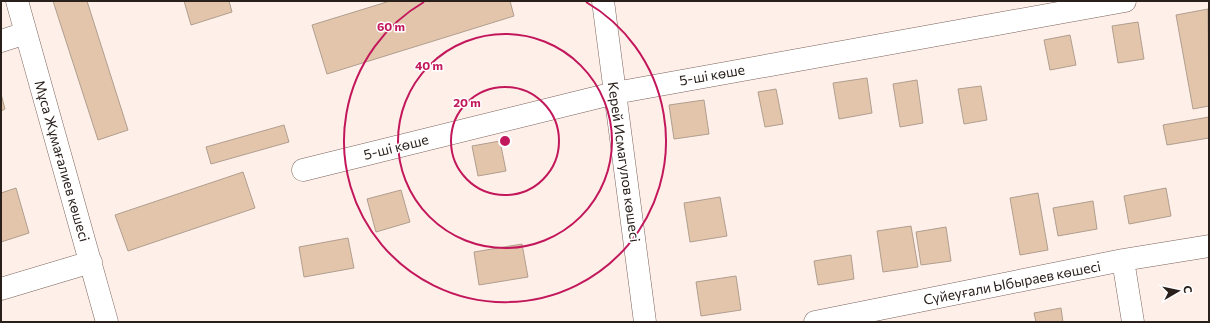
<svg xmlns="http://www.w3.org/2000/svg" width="1210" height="323" font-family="Commissioner,sans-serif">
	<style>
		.building { fill: #e3c5ac; stroke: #b09e8e }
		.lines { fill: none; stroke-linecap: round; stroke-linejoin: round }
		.minor-casing { stroke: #79635b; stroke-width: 23 }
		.minor { stroke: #fff; stroke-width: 22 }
		.ring { fill: none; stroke: #c2185b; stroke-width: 2 }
		.labels { text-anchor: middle; stroke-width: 3; stroke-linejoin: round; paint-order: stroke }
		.street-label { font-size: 14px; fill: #29201c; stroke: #fff }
		.centre { fill: #c2185b; stroke: #fff; stroke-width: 2 }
		.ring-label { font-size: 12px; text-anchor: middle; font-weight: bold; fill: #c2185b; stroke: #fff; stroke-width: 3; stroke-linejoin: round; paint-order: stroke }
	</style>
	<rect width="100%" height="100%" fill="#ffefe9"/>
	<path class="building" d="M53,1H87L128,130L98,140Z
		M184,1H229L232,12L191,25Z
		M390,1H510L514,16L327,74L312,25Z
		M1208,9L1209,106L1193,109L1176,15Z
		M1138,22L1144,59L1118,63L1112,26Z
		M1070,35L1076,65L1050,70L1044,40Z
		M867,78L872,113L839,119L833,83Z
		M917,80L923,123L900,127L893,84Z
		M981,86L987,120L964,124L958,89Z
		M776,89L783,124L765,127L758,92Z
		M1,94L5,109L1,111Z
		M704,100L709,134L674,139L669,105Z
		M1209,117V138L1167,145L1163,125Z
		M284,125L289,142L211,164L206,147Z
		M500,141L506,171L478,176L472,146Z
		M243,172L255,208L128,251L115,215Z
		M16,188L29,233L1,242V193Z
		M1166,188L1171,216L1129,224L1124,196Z
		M401,190L410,222L376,232L367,199Z
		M1038,193L1048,250L1020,255L1010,198Z
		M720,197L727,236L690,242L684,203Z
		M1093,201L1097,229L1058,236L1053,208Z
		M911,226L918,267L883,272L877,231Z
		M946,227L951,261L921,265L916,232Z
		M348,238L354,268L304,277L299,247Z
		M522,244L528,277L479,285L474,252Z
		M851,255L854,279L818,285L814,261Z
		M736,276L741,310L701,316L696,282Z
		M1061,308L1063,322H1036L1034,313Z"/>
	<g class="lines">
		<defs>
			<path id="minor" d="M17,1L107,322
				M603,1L645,322
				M1,41L26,33
				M303,170L615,93L1125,1
				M1123,260L1133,322
				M1,289L91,262
				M815,322L1123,260L1209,246"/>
		</defs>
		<use href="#minor" class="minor-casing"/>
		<use href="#minor" class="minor"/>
	</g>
	<g class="ring">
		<circle cx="505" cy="141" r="54"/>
		<circle cx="505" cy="141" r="107"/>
		<path d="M586 2A161 161 0 1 1 424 2"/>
	</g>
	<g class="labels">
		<g class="street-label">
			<text transform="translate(712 75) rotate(-10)" y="5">5-шi көше</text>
			<text transform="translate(396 147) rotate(-14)" y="5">5-шi көше</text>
			<text transform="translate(62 161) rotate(74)" y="5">Мұса Жұмағалиев көшесі</text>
			<text transform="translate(624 162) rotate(82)" y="5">Керей Исмагулов көшесі</text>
			<text transform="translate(1012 283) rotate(-11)" y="5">Сүйеуғали Ыбыраев көшесi</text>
		</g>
	</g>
	<circle cx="505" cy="141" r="6" class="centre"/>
	<g class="ring-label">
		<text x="391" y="31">60 m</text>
		<text x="429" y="70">40 m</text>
		<text x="467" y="107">20 m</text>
	</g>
	<rect width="1210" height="323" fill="none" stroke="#29201c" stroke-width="4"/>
	<g transform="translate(1178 291) rotate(81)" stroke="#ffffff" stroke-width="3" paint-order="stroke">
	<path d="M0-3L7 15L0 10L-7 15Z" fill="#29201c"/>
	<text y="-6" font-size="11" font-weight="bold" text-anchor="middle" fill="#29201c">С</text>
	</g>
</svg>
